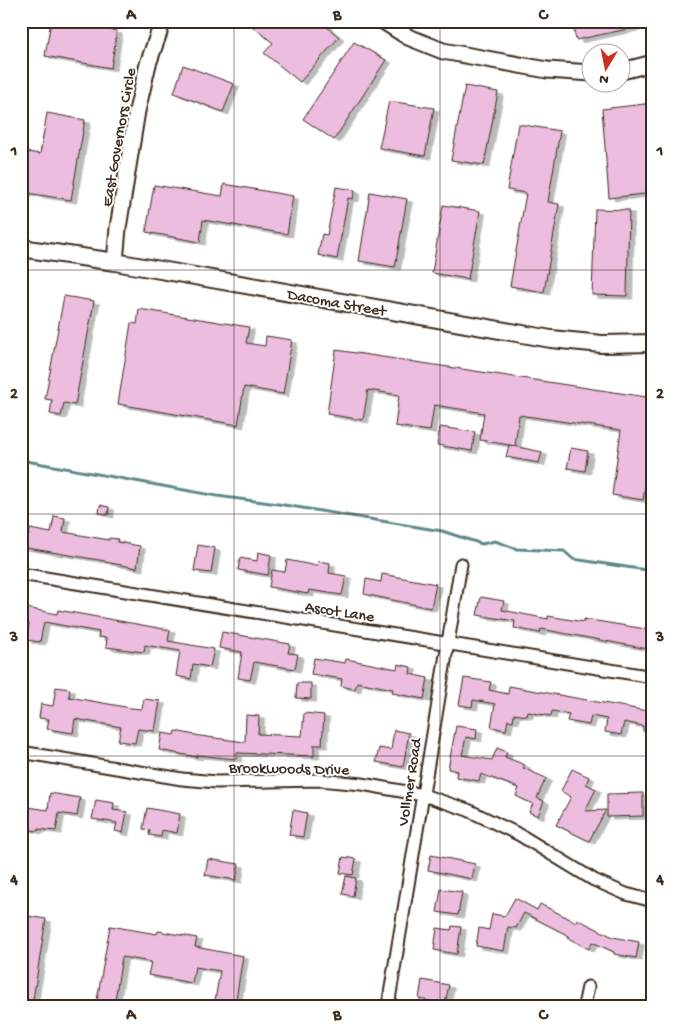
<svg xmlns="http://www.w3.org/2000/svg" width="674" height="1027" font-family="'Gochi Hand',sans-serif">
	<style>
		.lines { fill: none; stroke-linecap: round; stroke-linejoin: round }
		.stream { stroke: #5f8988; stroke-width: 3 }
		.building { fill: #ecbddf; stroke: #3b2a1e; filter: url(#shadow) }
		.minor-casing { stroke: #3b2a1e; stroke-width: 15 }
		.tertiary-casing { stroke: #3b2a1e; stroke-width: 19 }
		.secondary-casing { stroke: #3b2a1e; stroke-width: 20 }
		.minor { stroke: #fff; stroke-width: 11 }
		.tertiary { stroke: #fff; stroke-width: 15 }
		.secondary { stroke: #fff; stroke-width: 16 }
		.grid { fill: none; stroke: #3b2a1e; stroke-width: 1; stroke-opacity: 0.55 }
		.labels { text-anchor: middle; stroke-width: 4; stroke-linejoin: round; paint-order: stroke }
		.street-label { font-size: 16px; fill: #3b2a1e; stroke: #fff }
		.neatline { fill: none; stroke: #3b2a1e; stroke-width: 2 }
		.grid-label { font-size: 16px; text-anchor: middle; font-weight: bold; fill: #3b2a1e }
	</style>
	<defs>
		<filter id="shadow"><feDropShadow dx="5.5" dy="3" stdDeviation="0" flood-color="#0004"/></filter>
	</defs>
	<rect width="100%" height="100%" fill="#fff"/>
	<filter id="ink" filterUnits="userSpaceOnUse"><feTurbulence type="fractalNoise" baseFrequency=".02" numOctaves="2"/><feDisplacementMap in="SourceGraphic" scale="10" xChannelSelector="R" yChannelSelector="G"/><feConvolveMatrix kernelMatrix="1 2 1 2 8 2 1 2 1" color-interpolation-filters="sRGB"/></filter>
	<g filter="url(#ink)">
		<g class="lines">
			<path class="stream" d="M21,460L217,496L278,504L442,531L482,544L495,541L517,549L564,551L573,559L653,571"/>
		</g>
		<path class="building" d="M51,21L117,31L111,68L45,56Z
			M246,21H320L339,37L300,82L264,53L273,43Z
			M572,21H646V25L576,40Z
			M354,42L386,60L334,140L303,119Z
			M183,65L234,84L223,112L174,93Z
			M465,86L498,92L484,165L451,160Z
			M389,101L434,108L425,156L379,148Z
			M653,103V193L609,198L602,109Z
			M47,113L85,120L71,200L21,192V151L40,154Z
			M518,124L560,131L548,202L559,204L544,292L510,286L526,193L507,190Z
			M224,184L293,196L287,234L203,220L200,242L146,232L154,185L222,196Z
			M336,187L355,190L353,199L348,198L337,259L318,255L322,234L327,235Z
			M370,192L407,199L395,267L359,261Z
			M443,205L480,211L468,279L432,273Z
			M595,209L629,210L627,296L592,295Z
			M64,296L94,301L75,405L64,403L61,416L50,414L52,400L45,399Z
			M139,309L249,327L246,343L265,346L266,336L292,340L283,394L244,387L238,425L118,404L131,323L137,324Z
			M336,350L653,398V436L643,500L612,495L621,430L519,415L515,446L480,440L484,413L434,405L430,431L395,426L399,395L368,390L363,420L327,414Z
			M440,427L475,432L472,451L437,445Z
			M509,445L542,452L539,463L506,457Z
			M571,448L588,451L585,471L567,468Z
			M100,505L109,507L108,515L99,513Z
			M54,516L65,518L63,532L109,540V538L118,539L117,542L140,546L137,568L105,562V561L21,547V533L29,535L30,529L51,533Z
			M198,545L215,548L211,573L194,571Z
			M258,552L271,555L268,575L238,570L240,558L257,561Z
			M287,560L317,566L318,561L330,563L329,573L346,576L342,595L309,590L308,594L269,587L272,570L285,572Z
			M382,574L436,584L431,608L364,594L366,579L381,582Z
			M481,597L504,601L502,610L548,619V616L584,622V619L652,630L648,649L541,629L540,633L514,628L515,621L477,615Z
			M21,607L57,614L58,610L170,630L168,641L214,649L210,667L193,664L191,679L176,676L180,651L145,645L144,652L106,647L107,638L98,637L99,632L44,622L40,642L26,640L29,624L21,623Z
			M222,632L290,644L288,653L298,654L295,669L254,662L250,680L238,678L242,652L219,648Z
			M314,658L345,663L346,659L397,669L398,664L411,667L410,674L428,678L424,699L392,693L393,689L357,682L355,689L341,686L342,679L311,674Z
			M464,678L491,682L489,690L508,694L509,686L653,712V733L643,731V726L624,722L621,735L605,732L607,719L591,716L589,725L567,721L569,714L552,711L551,716L528,712L527,716L514,714L513,721L508,720L506,730L491,727L495,704L473,700L472,707L459,705Z
			M297,683H311V699L296,698Z
			M56,687L70,689L69,697L131,708L142,709L144,699L160,701L155,731L138,729L135,743L118,741L121,727L75,719L73,733L47,729L49,719L39,718L41,704L53,706Z
			M304,713L324,715L322,745H314V756L237,753L236,759L197,755V757L159,750L162,733L174,735L175,731L200,736L245,742L246,715L259,716L258,734L302,736Z
			M456,726L477,729L476,739L466,737L462,755L492,760L497,748L507,752L505,757L525,765L523,768L546,778L537,798L544,801L538,816L529,812L533,804L516,796L519,788L481,774L479,781L456,777L457,771L448,769Z
			M394,730L409,733L403,767L376,762L379,748L391,750Z
			M572,769L589,777L586,784L596,789L585,811L606,810L589,841L556,825L571,797L561,791Z
			M50,793L80,798L77,816L59,813L56,831L38,829V831L21,828V806L48,810Z
			M643,793V816L607,817V794Z
			M96,800L114,803L113,810L127,812L123,833L115,831L117,823L92,819Z
			M147,808L180,814L177,833L162,830L161,837L149,835L150,830L143,829Z
			M293,810L307,813L303,837L289,835Z
			M431,855L475,864L472,879L428,870Z
			M343,857L356,859L353,875L340,873Z
			M208,859L239,864L236,880L205,875Z
			M346,876L356,878L353,896L342,894Z
			M441,889L462,892L458,915L437,912Z
			M515,898L537,910L540,904L576,922L577,919L613,937L639,942L636,958L614,954V952L592,942L589,949L568,938L569,936L524,913L516,928L508,927L504,951L476,946L479,928L489,930L492,914L505,916Z
			M21,915L46,919L32,1006H21Z
			M110,926L157,934L158,931L197,938L195,947L243,956L235,1006H214L220,971L195,967L192,983L148,975L151,962L122,957L114,1006H96Z
			M452,926L461,927L457,954L434,950L437,928L451,930Z
			M422,980L449,985L445,1004L419,999Z"/>
		<g class="lines">
			<defs>
				<path id="minor" d="M21,574L653,677
					M21,752L182,779L217,782L319,780L362,784L423,795L468,810L520,835L594,880L626,894L653,901
					M388,1006L461,564
					M584,1006L588,987"/>
				<path id="tertiary" d="M383,21L408,37L443,51L547,70L592,73
					M622,71L653,63
					M115,262L118,228L137,111L148,64L163,21"/>
				<path id="secondary" d="M21,248L115,262L551,339L602,344L653,343"/>
			</defs>
			<use href="#minor" class="minor-casing"/>
			<use href="#tertiary" class="tertiary-casing"/>
			<use href="#secondary" class="secondary-casing"/>
			<use href="#minor" class="minor"/>
			<use href="#tertiary" class="tertiary"/>
			<use href="#secondary" class="secondary"/>
		</g>
	</g>
	<path class="grid" d="M234,21V1006M440,21V1006M21,270H653M21,514H653M21,756H653"/>
	<g class="labels">
		<g class="street-label">
			<text transform="translate(117 137) rotate(-80)" y="6">East Governors Circle</text>
			<text transform="translate(337 301) rotate(10)" y="6">Dacoma Street</text>
			<text transform="translate(340 610) rotate(9)" y="6">Ascot Lane</text>
			<text transform="translate(289 767) rotate(1)" y="6">Brookwoods Drive</text>
			<text transform="translate(408 782) rotate(-81)" y="6">Vollmer Road</text>
		</g>
	</g>
	<rect width="674" height="1027" fill="none" stroke="#fff" stroke-width="55"/>
	<g transform="translate(606 68) rotate(190)"><circle r="24" fill="#ffffff" stroke="#b1aaa5"/>
	<path d="M0-4L9 19L0 12L-9 19Z" fill="#c8321e"/>
	<text y="-8" font-size="14" font-weight="bold" text-anchor="middle" fill="#3b2a1e">N</text>
	</g>
	<rect x="28" y="28" width="618" height="972" class="neatline"/>
	<g class="grid-label">
		<text x="131" y="19">A</text>
		<text x="337" y="19">B</text>
		<text x="543" y="19">C</text>
		<text x="14" y="155">1</text>
		<text x="660" y="155">1</text>
		<text x="14" y="398">2</text>
		<text x="660" y="398">2</text>
		<text x="14" y="641">3</text>
		<text x="660" y="641">3</text>
		<text x="14" y="884">4</text>
		<text x="660" y="884">4</text>
		<text x="131" y="1019">A</text>
		<text x="337" y="1019">B</text>
		<text x="543" y="1019">C</text>
	</g>
</svg>
